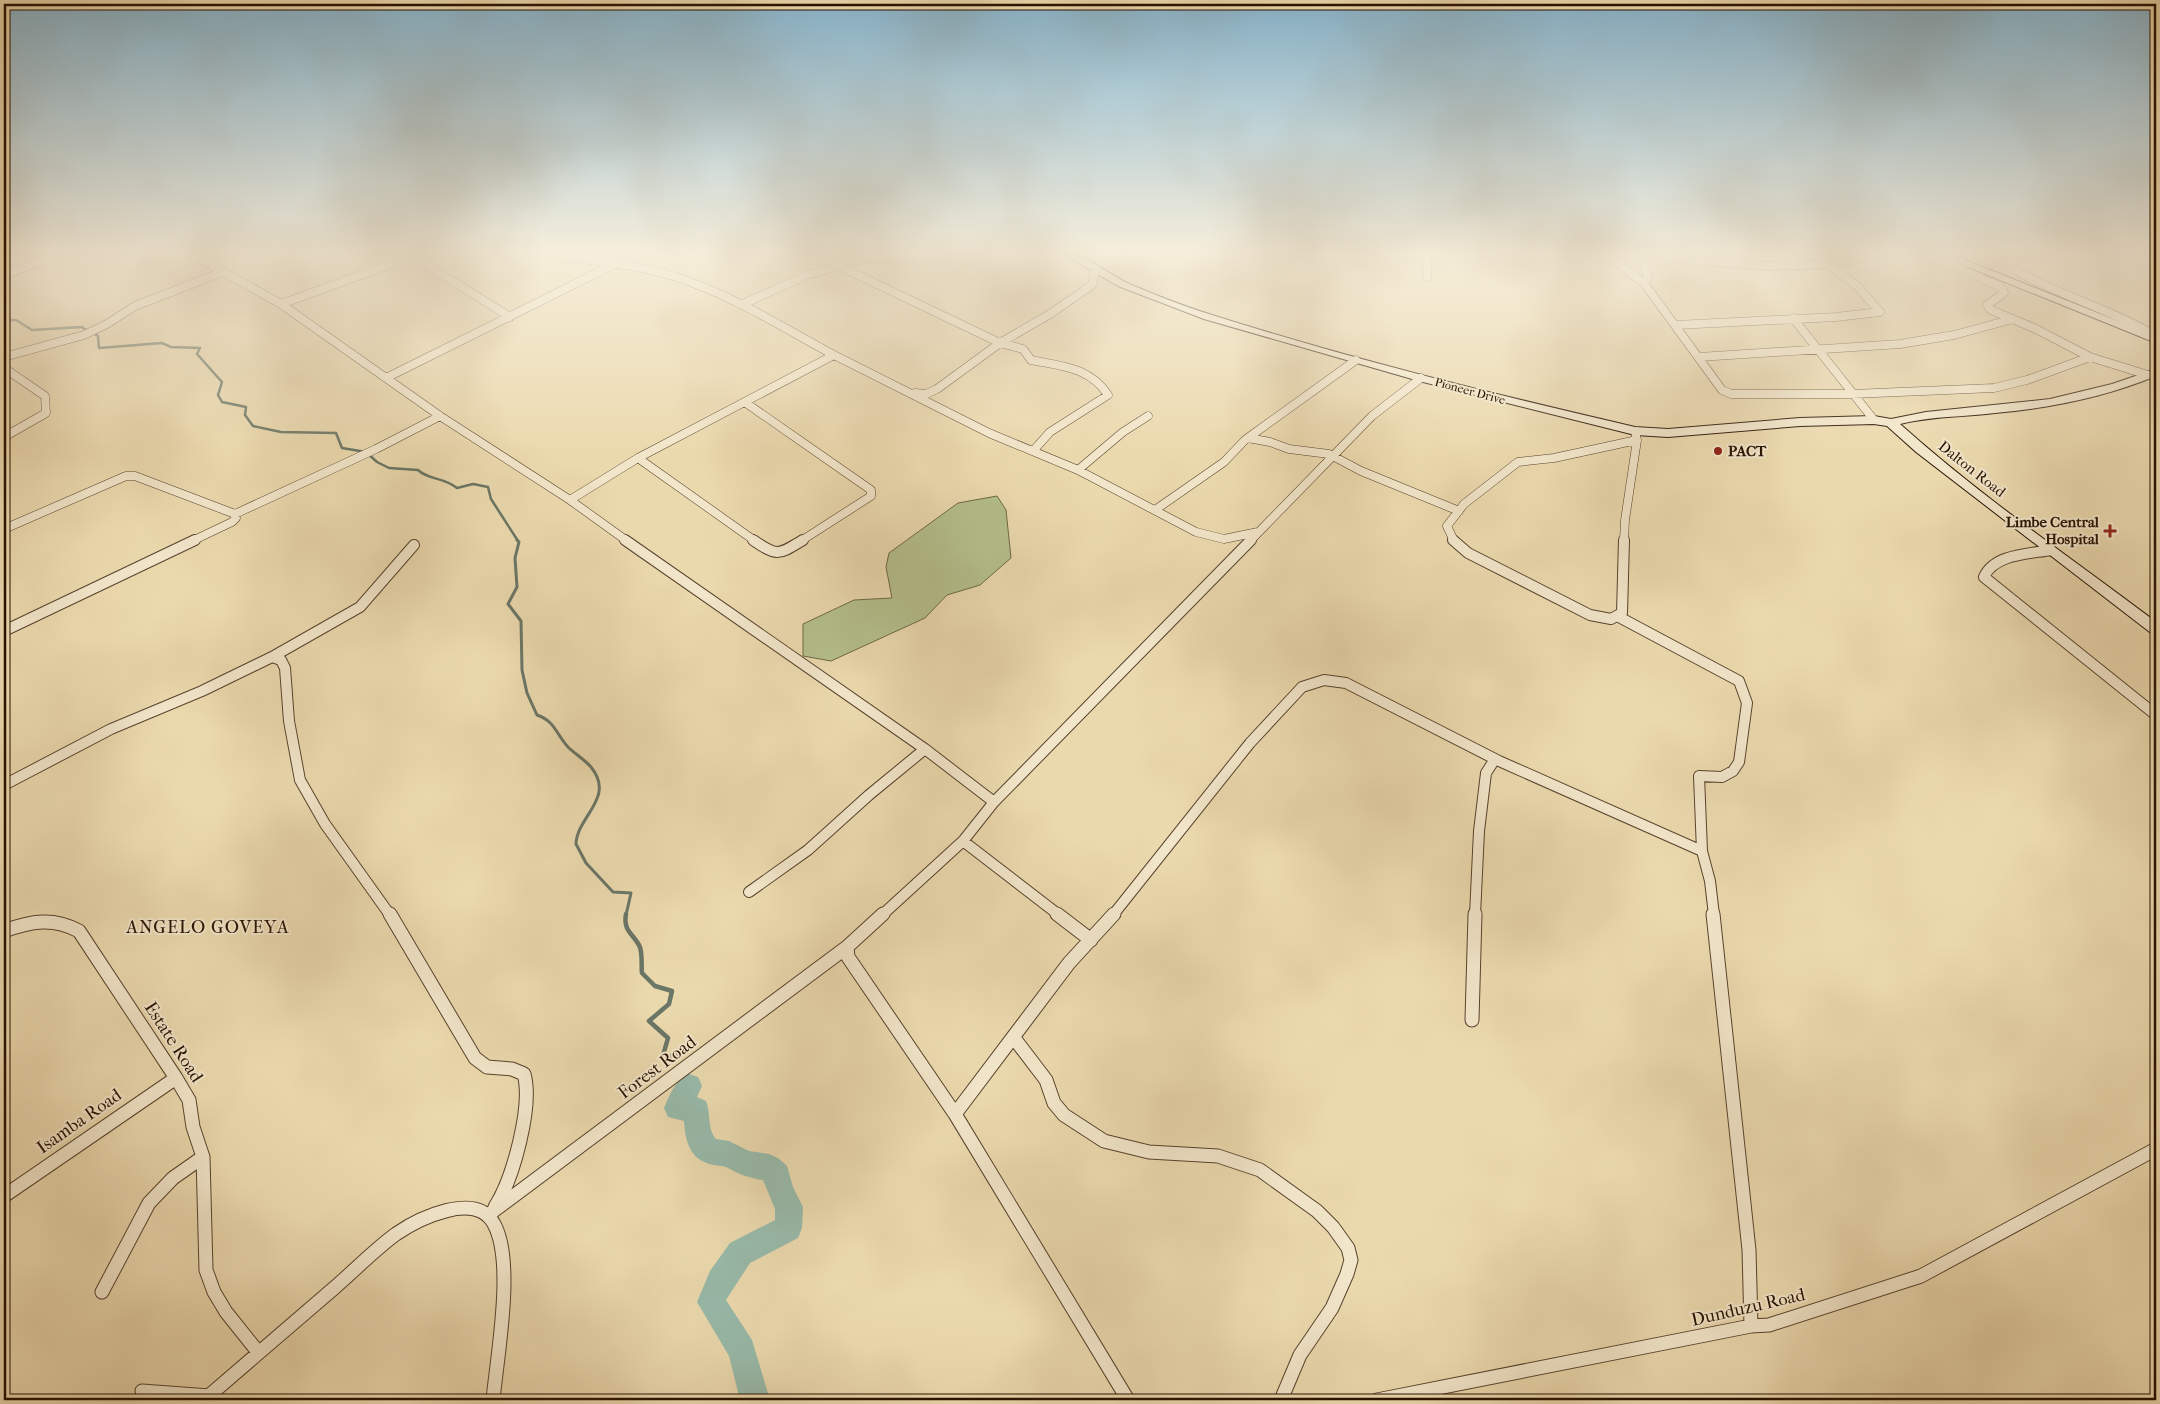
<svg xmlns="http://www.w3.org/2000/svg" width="2160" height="1404" font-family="'IM FELL French Canon',serif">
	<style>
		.green { fill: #b4c08d; stroke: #6d6846 }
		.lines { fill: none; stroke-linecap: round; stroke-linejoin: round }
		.stream-far2 { stroke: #6a7666; stroke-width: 2.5 }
		.stream-far1 { stroke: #6a7666; stroke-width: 3 }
		.stream { stroke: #6a7666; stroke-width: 4.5 }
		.river { fill: #98baaa; fill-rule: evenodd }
		.street-far2-casing { stroke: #57422c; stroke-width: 9 }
		.street-far1-casing { stroke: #57422c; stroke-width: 12 }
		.street-casing { stroke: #57422c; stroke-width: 15 }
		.secondary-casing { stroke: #261000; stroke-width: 2 }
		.street-far2 { stroke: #f2e6ca; stroke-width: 8 }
		.street-far1 { stroke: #f2e6ca; stroke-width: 10 }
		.street { stroke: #f2e6ca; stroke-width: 13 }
		.secondary { fill: #f2e6ca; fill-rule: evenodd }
		.poi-dot { fill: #8f2418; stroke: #f2e6ca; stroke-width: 2 }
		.labels { text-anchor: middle; stroke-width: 4; stroke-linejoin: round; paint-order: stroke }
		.far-street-label { font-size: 12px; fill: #261000; stroke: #f2e6ca }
		.poi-label { font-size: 15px; font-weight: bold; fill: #261000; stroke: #f2e6ca; text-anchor: start }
		.street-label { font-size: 15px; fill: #261000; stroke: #f2e6ca }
		.quarter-label { font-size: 18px; letter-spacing: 1px; fill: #261000; stroke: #f2e6ca }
		.near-street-label { font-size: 18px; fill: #261000; stroke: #f2e6ca }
	</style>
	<rect width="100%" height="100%" fill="#ebd9ae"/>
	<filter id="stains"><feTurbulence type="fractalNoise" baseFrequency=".004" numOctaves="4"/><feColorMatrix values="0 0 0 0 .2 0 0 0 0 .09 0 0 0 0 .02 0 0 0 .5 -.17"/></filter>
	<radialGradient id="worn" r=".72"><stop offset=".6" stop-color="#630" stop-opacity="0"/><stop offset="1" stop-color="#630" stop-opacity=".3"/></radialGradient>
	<path class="green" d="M997,496L1006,510L1011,558L980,585L947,595L925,618L831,661L803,656V624L854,600L892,598L886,567L889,553L958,503Z"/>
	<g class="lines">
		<path class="stream-far2" d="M4,320H16L32,330L82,327L86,330
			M93,333L98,336L99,348L162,343L171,347L200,348L197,354L222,382L218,395L222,402L246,407L245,415L253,426L281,432L336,433L342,448L366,452L377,462L389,468L418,470C428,480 444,477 457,488L473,484L488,487L491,499L518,541"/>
		<path class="stream-far1" d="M517,540L519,542L515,558L517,587L508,604L521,621L522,670L527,693L537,715C555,721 556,734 568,747C575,754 584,759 591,767C616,798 577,816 576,844L586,863L613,892L631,893L626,915"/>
		<path class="stream" d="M626,914C623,930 632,933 639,945C643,952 641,965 642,973L655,986L672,991L669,1004L649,1021L668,1038L662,1059L677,1054"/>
		<path class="river" d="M689,1074L698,1077L702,1086L697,1097L706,1101C711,1113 707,1129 716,1139L729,1141L749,1151L769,1154L778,1158L787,1166L793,1187L803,1207L802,1228L798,1238L750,1263L726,1300L752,1340L770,1400H740L729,1356L697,1302L710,1271L730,1243L775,1220V1209L763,1180C748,1178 739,1174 726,1167C720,1165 713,1166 707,1163C689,1157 685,1139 684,1121L668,1117L664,1108C670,1095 675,1079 689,1074Z"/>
		<defs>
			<path id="street-far2" d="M191,254L281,304L440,416L570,500
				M551,254C592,261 635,264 676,277C732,295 782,327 834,355
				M1427,254V277
				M1605,254L1644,283
				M1641,254L1648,278L1644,283L1722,390L1731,394H1852L1994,388L2027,380L2090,357
				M1700,254L1698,261L1771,266L1830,264
				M1928,254L2001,287L2004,293L1987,305L1991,310L2034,328L2090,357L2148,375
				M414,257L510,317
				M1298,264L1306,254
				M835,265L857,260L918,254
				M2015,270C2060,296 2111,309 2156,336
				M1841,272L1914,254
				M4,275L61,254
				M281,304L405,259L426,254
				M743,304L807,275L839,266L1000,343L1023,349L1031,360C1061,366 1090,367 1108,395L1050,432L1033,451
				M1793,318L1874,420
				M1676,325L1836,317L1880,312L1857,286L1815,254
				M4,357L84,335L107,324L135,306L223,272
				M1699,357L1900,344L1954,335L2013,319
				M4,368L45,396L46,413L4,437
				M386,378L613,265
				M915,393L926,394L937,389L1000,343L1050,314L1092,285L1095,272
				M746,403L871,490V496L801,541
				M1635,431L1637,440
				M1248,438L1270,442L1289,449L1329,454L1361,471L1459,511
				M638,458L755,541
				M1078,470L1123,432L1148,416
				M1155,510L1224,462L1245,440L1356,360
				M235,514L376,449L440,416
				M4,529L126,476H135L235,514L236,518L232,522L192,541
				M627,541L570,500L638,458L834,355L989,433L1078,470L1196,532L1224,539L1258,532
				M1250,541L1372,416L1421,378
				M1454,541L1447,526L1464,504L1518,462L1554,458L1637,440
				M1624,541L1625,520L1637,440"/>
			<path id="street-far1" d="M625,540L925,749L994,802
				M753,540C778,557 778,555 803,540
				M1453,540L1468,553L1590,615L1611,619L1622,613L1624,540
				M2051,550C2029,554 1994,554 1984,577L2156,715
				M1619,617L1739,681L1747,703L1739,762L1733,771L1722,777L1699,776L1702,851
				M4,631L195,540
				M272,657L360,607L414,545
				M4,785L111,729L202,691L272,657L281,660L285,668L289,721L300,780L325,824L390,915
				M963,841L1059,915
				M749,892L808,850L869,795L925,749
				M882,915L963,841L994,802L1251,540
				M1113,915L1250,743L1302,687L1324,680L1346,683L1499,761L1702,851L1710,881L1714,915
				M1475,915L1479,831L1486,773L1495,759"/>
			<path id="street" d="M390,914L475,1058L487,1067L512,1069L524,1074C533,1106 513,1179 495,1207
				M1057,914L1091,940
				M1713,914L1749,1250L1751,1326
				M4,931C31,921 53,917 79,931L176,1078L189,1100L193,1127L203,1157L206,1270L214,1292L226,1312L258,1352
				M847,947L848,957L955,1114L1128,1400
				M1472,1020L1475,914
				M1014,1038L1046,1080L1054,1103L1064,1115L1104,1141L1149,1152L1218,1156L1260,1170L1317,1211L1333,1227L1348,1248L1351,1260L1347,1274L1332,1308L1300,1355L1281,1400
				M955,1114L1069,963L1114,914
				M4,1196L176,1078
				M488,1215L847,947L883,914
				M102,1292L149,1203L173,1178L203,1157
				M142,1391L210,1396
				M204,1400C247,1363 290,1326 333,1289C354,1271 374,1250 396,1234C418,1219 476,1190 494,1224C515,1262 497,1356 493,1400
				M1377,1400L1751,1326L1769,1325L1921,1276L2156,1149"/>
			<path id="secondary" d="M1063,254C1086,254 1107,273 1127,283C1155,295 1183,306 1212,315C1351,359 1493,394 1635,427L1668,429L1800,418L1874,416L1891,419L1926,412L2050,399L2112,384L2156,369V376C2105,397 2050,408 1995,413C1964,417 1931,416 1900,424C1980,496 2070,557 2156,622V634L2151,633L1916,452L1887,426L1874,424L1800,426L1668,437L1635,435L1419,381L1204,319L1118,286Z
				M1936,254H1950L2156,336V343Z"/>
		</defs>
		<use href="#street-far2" class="street-far2-casing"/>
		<use href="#street-far1" class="street-far1-casing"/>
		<use href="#street" class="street-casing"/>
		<use href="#secondary" class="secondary-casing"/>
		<use href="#street-far2" class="street-far2"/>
		<use href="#street-far1" class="street-far1"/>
		<use href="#street" class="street"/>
		<use href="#secondary" class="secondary"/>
	</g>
	<linearGradient id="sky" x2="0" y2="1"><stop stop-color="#88b6cf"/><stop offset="0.56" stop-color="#f6eedb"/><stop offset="1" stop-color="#f6eedb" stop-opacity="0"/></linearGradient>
	<rect width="2160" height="451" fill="url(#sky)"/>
	<g class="poi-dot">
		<circle cx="1718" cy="451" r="5"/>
		<path d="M2107.5 523.5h5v5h5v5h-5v5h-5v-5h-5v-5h5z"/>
	</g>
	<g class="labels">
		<g class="far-street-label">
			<text transform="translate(1470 391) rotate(15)" y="4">Pioneer Drive</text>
		</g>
		<g class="poi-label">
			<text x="1728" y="456">PACT</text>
			<text x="2099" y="527" text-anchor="end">Limbe Central<tspan x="2099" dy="17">Hospital</tspan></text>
		</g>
		<g class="street-label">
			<text transform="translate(1972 469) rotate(38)" y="5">Dalton Road</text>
		</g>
		<g class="quarter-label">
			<text x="208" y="933">ANGELO GOVEYA</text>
		</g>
		<g class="near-street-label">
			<text transform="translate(174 1042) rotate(57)" y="6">Estate Road</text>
			<text transform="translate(657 1067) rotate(-37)" y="6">Forest Road</text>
			<text transform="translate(79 1121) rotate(-35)" y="6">Isamba Road</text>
			<text transform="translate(1748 1307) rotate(-13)" y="6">Dunduzu Road</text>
		</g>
	</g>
	<rect width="2160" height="1404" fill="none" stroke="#ebd9ae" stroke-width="20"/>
	<rect x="5" y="5" width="2150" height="1394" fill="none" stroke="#261000" stroke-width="2.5"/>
	<rect x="10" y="10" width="2140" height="1384" fill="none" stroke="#261000"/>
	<rect width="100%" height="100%" filter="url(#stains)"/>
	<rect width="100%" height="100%" fill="url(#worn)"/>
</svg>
